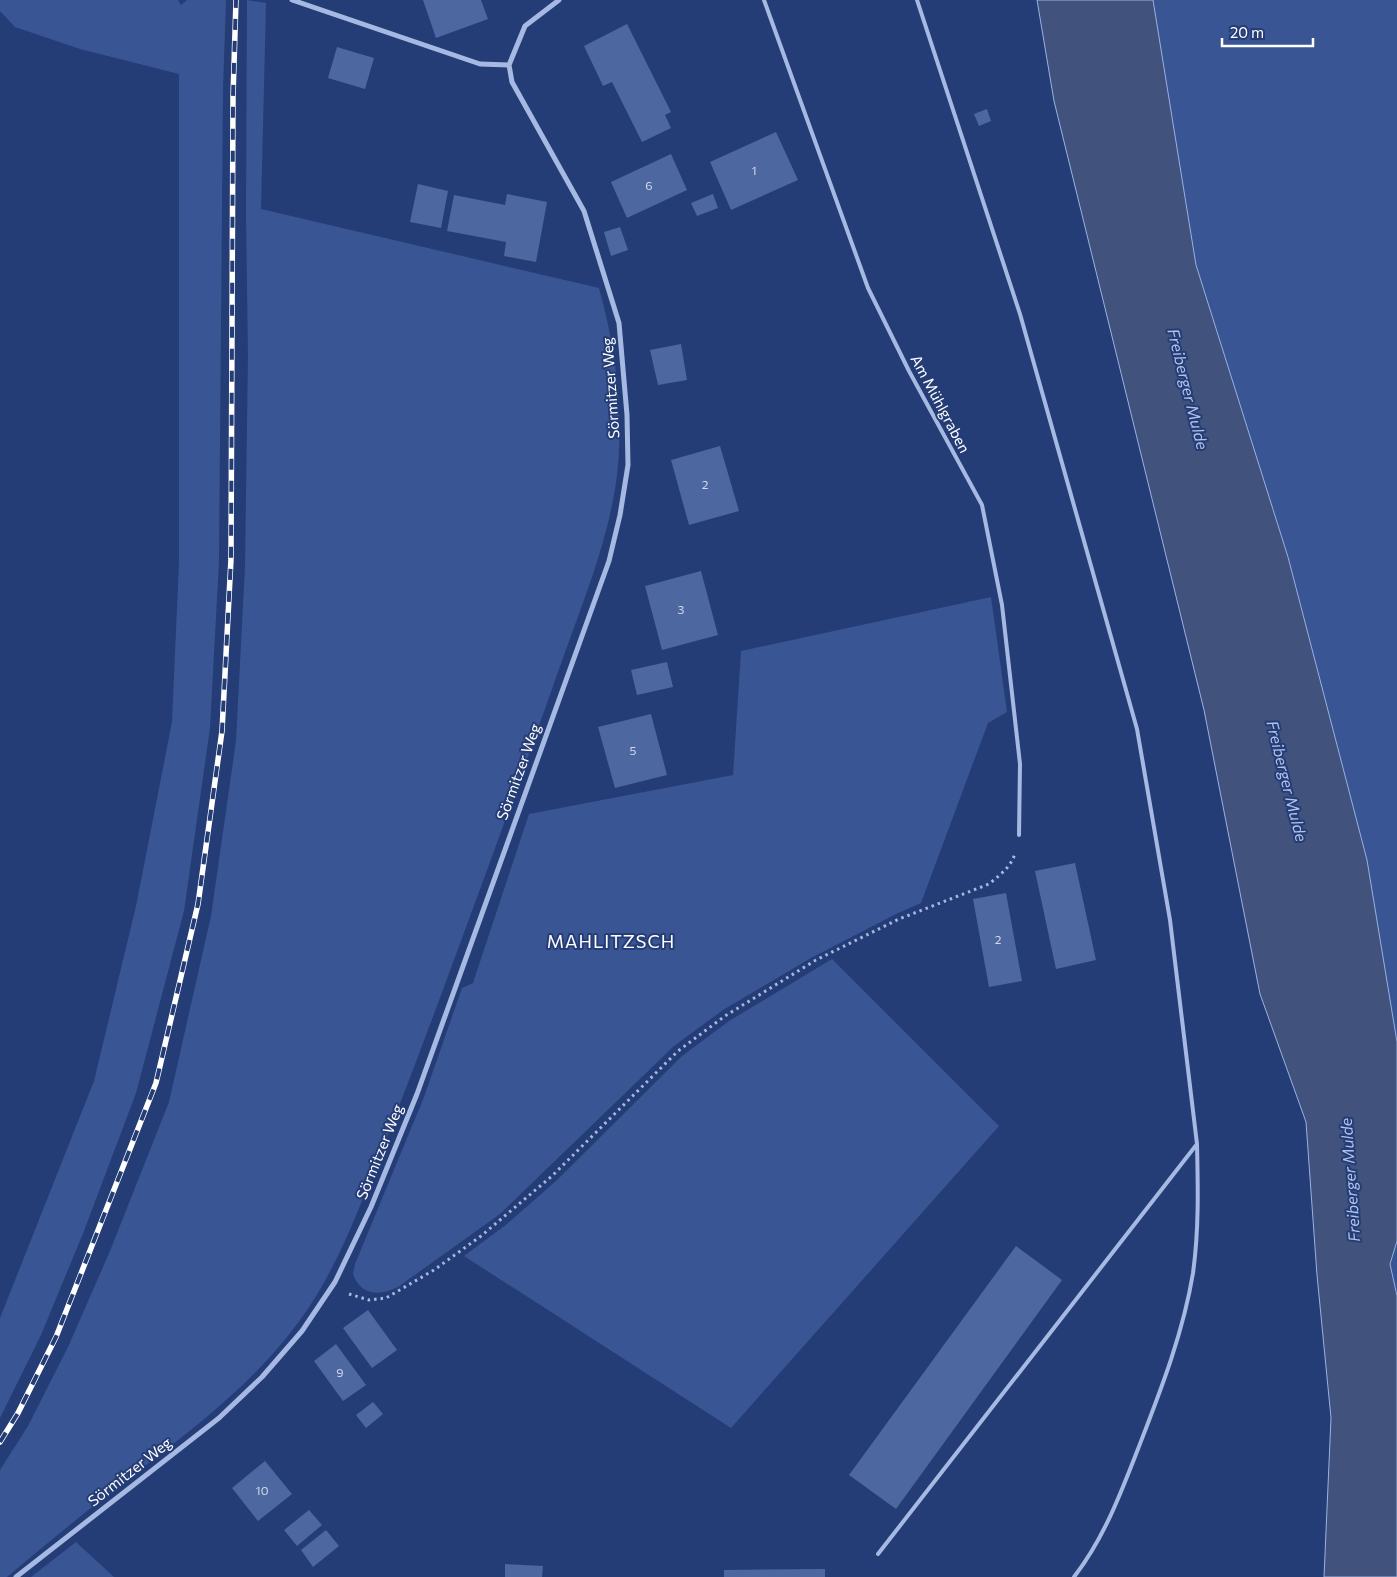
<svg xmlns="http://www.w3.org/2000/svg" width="1397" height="1577" font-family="Commissioner,sans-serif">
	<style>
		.green { fill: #395594 }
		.water { fill: #41537d; stroke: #9ab2e3 }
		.building { fill: #4d67a0 }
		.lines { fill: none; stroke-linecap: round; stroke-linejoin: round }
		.path { stroke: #a6b9e2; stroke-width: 3; stroke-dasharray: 2.5 4; stroke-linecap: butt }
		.service { stroke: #a6b9e2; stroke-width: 4 }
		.minor { stroke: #a6b9e2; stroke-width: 5 }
		.rail-casing { stroke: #fff; stroke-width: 5.5 }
		.rail { stroke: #253d76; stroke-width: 4; stroke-dasharray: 11; stroke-linecap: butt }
		.labels { text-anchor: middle; stroke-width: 4; stroke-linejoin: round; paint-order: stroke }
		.number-label { font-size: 12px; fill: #d2d9e7 }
		.street-label { font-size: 15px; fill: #fff; stroke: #253d76 }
		.water-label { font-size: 16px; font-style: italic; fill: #b1c3eb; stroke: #253d76 }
		.quarter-label { font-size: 18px; letter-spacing: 1px; fill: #fff; stroke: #253d76 }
	</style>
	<rect width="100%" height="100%" fill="#253d76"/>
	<path class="green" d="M0,0H178L181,5L187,0H226L223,88L219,561L210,728L184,911L136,1093L84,1231L41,1335L0,1418V1318L94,1081L136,906L172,722L179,562V74L80,49L15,27L0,11Z
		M247,0L266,3L261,209L599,288C615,345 623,406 618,465C612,532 585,596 563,658C533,743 503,827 472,911C442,993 412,1074 380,1155C360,1206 341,1258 311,1304C267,1372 204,1420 141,1469C95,1504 51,1540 7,1577H0V1470L28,1426L68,1347L110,1251L169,1102L211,916L236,741L245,566L248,355L246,214Z
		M1153,0H1397V1042L1367,860L1288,557L1196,265Z
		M991,597L1007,712L988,723L921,903L896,914L811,958L723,1010L674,1046L500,1214L398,1287C379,1296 361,1296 353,1274L355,1264L424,1097L462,988L473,983L529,814L733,775L741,651Z
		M832,959L999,1126L731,1428L464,1256L507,1224L556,1181L682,1056L729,1021Z
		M1397,1241V1296L1390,1264Z
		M76,1542L114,1577H31Z"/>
	<path class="water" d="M1037,0H1153L1196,265L1288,557L1367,860L1397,1042V1241L1390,1264L1397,1296V1577H1324L1331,1418L1317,1275L1306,1122L1260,994L1204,710L1054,101Z"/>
	<path class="building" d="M423,0H481L488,19L436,38Z
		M627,24L671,112L665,115L671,128L642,142L612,82L603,86L584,46Z
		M337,47L374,58L365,89L328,78Z
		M987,109L991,121L979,126L974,114Z
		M776,132L798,180L731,210L710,162Z
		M671,154L687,190L627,218L611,182Z
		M418,184L448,191L441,228L410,222Z
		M507,194L547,202L536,262L504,256L506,242L447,231L454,195L505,205Z
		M713,194L718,208L697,216L691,203Z
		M620,227L628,250L611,256L604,232Z
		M681,344L687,380L658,385L650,350Z
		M720,446L739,511L689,525L671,460Z
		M701,571L718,635L662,650L645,586Z
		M667,662L673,687L637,695L631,670Z
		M651,714L667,775L615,788L598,727Z
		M1075,863L1096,960L1056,969L1035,871Z
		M1006,893L1022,981L989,987L973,899Z
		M1016,1246L1062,1280L896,1509L849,1475Z
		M368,1310L397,1350L372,1368L343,1328Z
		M336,1344L366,1385L343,1401L314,1361Z
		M373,1402L383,1414L366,1428L356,1415Z
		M265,1461L292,1494L258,1521L232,1488Z
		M309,1510L322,1525L297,1546L284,1530Z
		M326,1530L339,1546L313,1567L301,1550Z
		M505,1564L543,1566L542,1577H505Z
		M825,1569V1577H724V1570Z"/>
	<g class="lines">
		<path class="path" d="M349,1294L369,1300L386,1298L434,1270L481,1236L552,1176L678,1051L725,1016L816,960L899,919L989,884C1000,875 1012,866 1015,853"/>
		<path class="service" d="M764,0L868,288L909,371L982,505L1002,605L1020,764L1019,835
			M878,1554L1197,1144L1170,920L1137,729L1020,314L917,0
			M1074,1577C1104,1538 1120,1495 1138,1449C1160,1392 1183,1334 1193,1273C1199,1230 1198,1187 1197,1144"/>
		<path class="minor" d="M292,0L480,64L509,65
			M509,65L525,26L559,0
			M16,1577L219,1418L262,1377L302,1331L335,1282L371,1207L417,1094L609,561L620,515L628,465L627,415L619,323L584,211L512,82L509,65"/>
		<defs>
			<path id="rail" d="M0,1442L18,1413L56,1337L156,1083L198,904L222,731L231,559L233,97L236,0"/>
		</defs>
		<use href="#rail" class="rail-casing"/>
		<use href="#rail" class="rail"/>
	</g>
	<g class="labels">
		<g class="number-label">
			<text x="754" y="175">1</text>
			<text x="649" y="190">6</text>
			<text x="705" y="489">2</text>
			<text x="681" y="614">3</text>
			<text x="633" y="755">5</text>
			<text x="998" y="944">2</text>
			<text x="340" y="1377">9</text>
			<text x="262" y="1495">10</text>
		</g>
		<g class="street-label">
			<text transform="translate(611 388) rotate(-94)" y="5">Sörmitzer Weg</text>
			<text transform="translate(940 404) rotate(62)" y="5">Am Mühlgraben</text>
			<text transform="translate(519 772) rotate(-70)" y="5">Sörmitzer Weg</text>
			<text transform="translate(380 1152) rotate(-68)" y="5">Sörmitzer Weg</text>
			<text transform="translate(130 1472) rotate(-38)" y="5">Sörmitzer Weg</text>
		</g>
		<g class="water-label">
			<text transform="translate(1188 389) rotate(76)" y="6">Freiberger Mulde</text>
			<text transform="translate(1287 781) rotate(76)" y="6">Freiberger Mulde</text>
			<text transform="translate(1350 1180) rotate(-94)" y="6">Freiberger Mulde</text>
		</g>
		<g class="quarter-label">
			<text x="611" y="948">MAHLITZSCH</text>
		</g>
	</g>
	<path d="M1222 38v8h91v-8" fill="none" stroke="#ffffff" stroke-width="2.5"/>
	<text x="1230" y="38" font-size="15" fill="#ffffff" stroke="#253d76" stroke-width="4" paint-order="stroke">20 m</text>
</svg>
